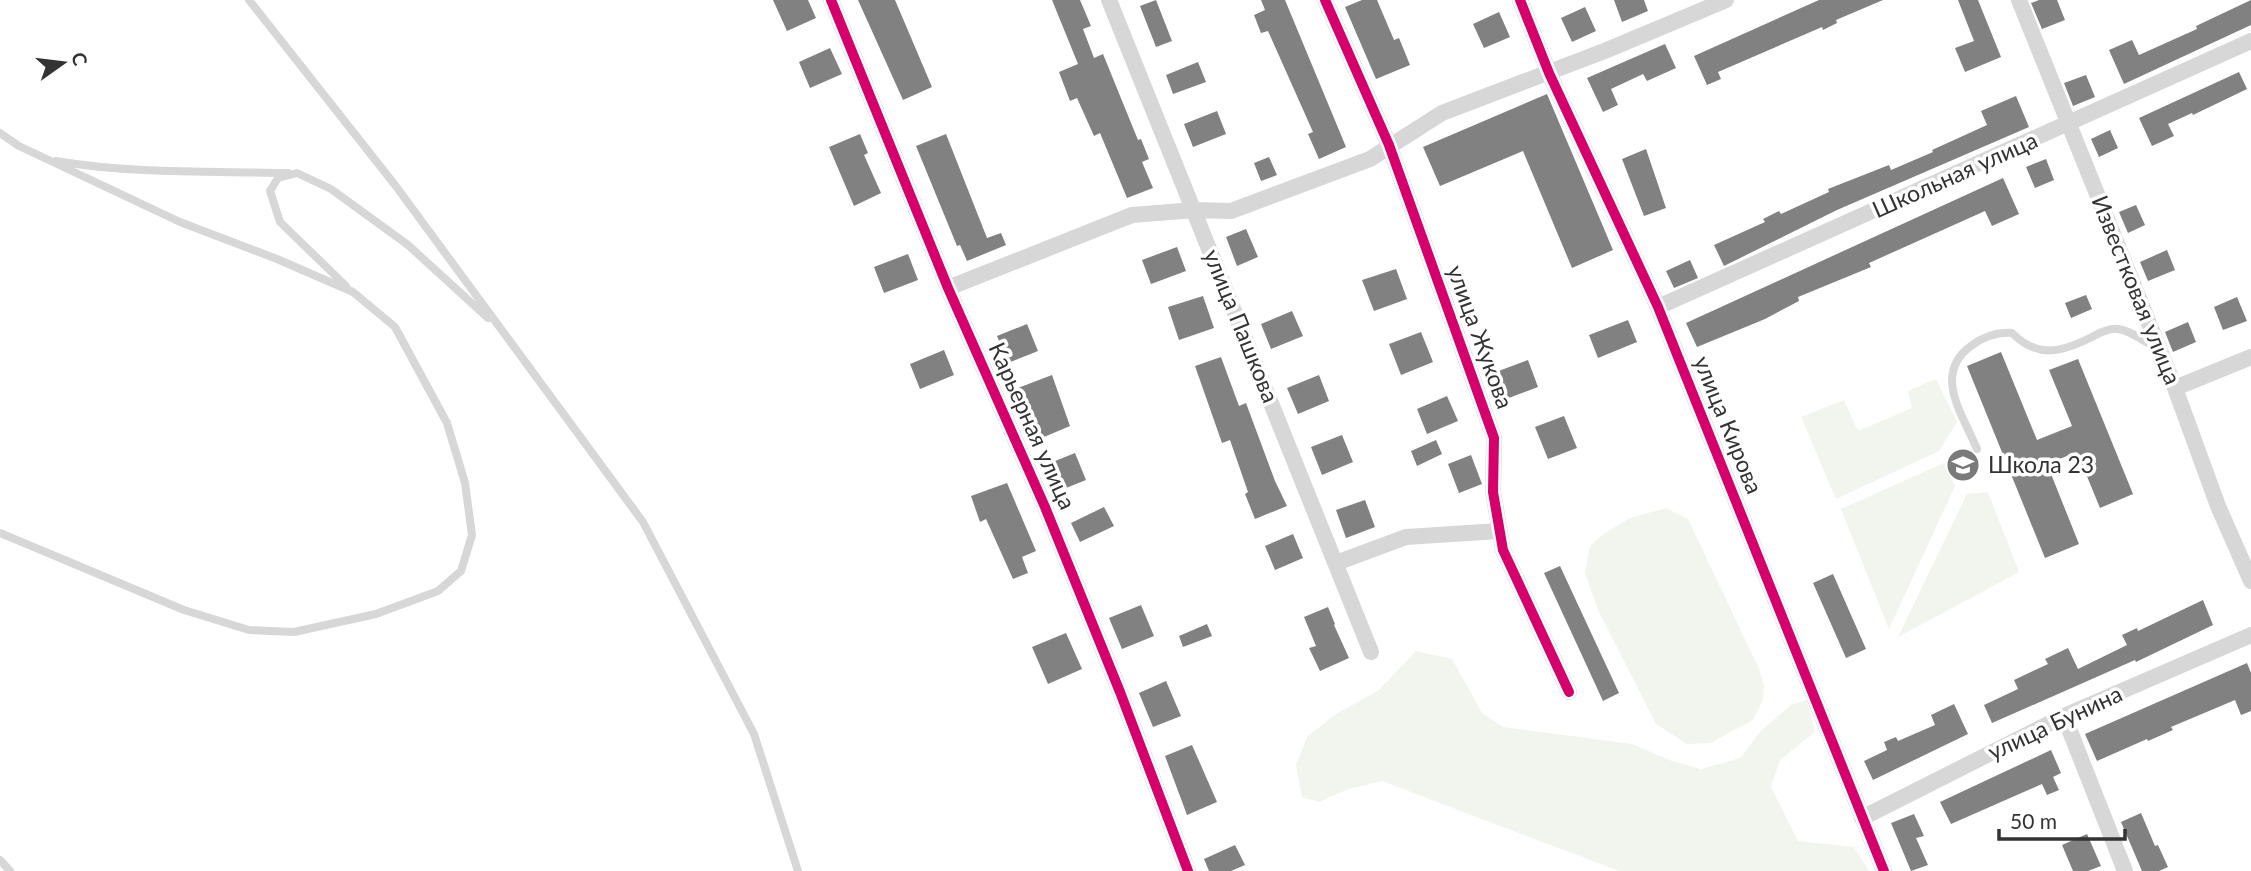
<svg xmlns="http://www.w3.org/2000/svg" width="2251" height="871" font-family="Lato,sans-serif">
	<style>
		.green { fill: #f1f5ed }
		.building { fill: #818181 }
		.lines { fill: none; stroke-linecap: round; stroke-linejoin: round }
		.lane { stroke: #d7d7d7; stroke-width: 8 }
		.street { stroke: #d7d7d7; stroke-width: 16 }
		.cycleway-casing { stroke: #fff; stroke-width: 15 }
		.cycleway { stroke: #d6006c; stroke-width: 10 }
		.labels { text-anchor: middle; stroke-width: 7; stroke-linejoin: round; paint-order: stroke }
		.street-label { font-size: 23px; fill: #333; stroke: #fff }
		.poi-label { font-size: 23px; fill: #333; stroke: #fff; text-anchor: start }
	</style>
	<rect width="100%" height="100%" fill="#fff"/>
	<path class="green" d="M1936,379L1957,422L1939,451L1836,499L1801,417L1844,400L1858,431L1912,408L1908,391Z
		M1944,463L1955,486L1889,629L1841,509Z
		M1988,492L2019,572L1898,637L1967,494Z
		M1666,508L1688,519L1759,669L1764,686L1763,700L1753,720L1710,743L1687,744L1656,724L1598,610L1585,573L1590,546L1605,533L1630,518Z
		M1416,651L1452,659L1482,713L1503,727L1632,744L1672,761L1701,769L1740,758L1761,731L1791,705L1807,700L1815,732L1780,760L1771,787L1798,841L1854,847L1869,871H1619L1382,781L1346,790L1319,802L1302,797L1296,765L1307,737L1336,714L1378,691Z"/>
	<path class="building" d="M773,0H808L816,18L787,31Z
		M858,0H895L932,87L903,100Z
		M1052,0H1080L1091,26L1083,29L1094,58L1103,54L1138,140L1141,139L1149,159L1142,162L1153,188L1127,198L1100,133L1094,136L1077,98L1070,101L1059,72L1078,64Z
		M1156,0L1172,41L1156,47L1140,6Z
		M1261,0H1285L1346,147L1319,159L1308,134L1313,132L1268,31L1261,33L1254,15L1265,10Z
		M1362,0H1377L1394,40L1399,38L1410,65L1376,79L1345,7Z
		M1614,0H1644L1648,11L1622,22Z
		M1819,0H1883L1836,20L1837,23L1823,30L1822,27L1718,72L1721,79L1707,85L1694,56Z
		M1958,0H1978L2001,57L1965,72L1955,48L1974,41Z
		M2039,0H2057L2065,20L2042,29L2031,3Z
		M2251,0V25L2124,84L2109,50L2132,40L2139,55L2197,29L2196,26Z
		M1585,7L1596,31L1572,42L1561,18Z
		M1499,12L1510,37L1484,48L1473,24Z
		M1665,44L1676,68L1647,81L1643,74L1611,89L1618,105L1603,112L1587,78Z
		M830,48L842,74L810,88L799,62Z
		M1198,62L1206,82L1173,94L1166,75Z
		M2239,72L2247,89L2193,115L2192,113L2168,124L2174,136L2152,146L2139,118Z
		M2086,75L2095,97L2073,106L2064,83Z
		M1547,94L1613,250L1572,268L1523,151L1440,186L1423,147Z
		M2016,96L2029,127L1837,210L1724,266L1714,245L1765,222L1763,219L1779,211L1781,214L1829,192L1828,189L1889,165L1891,170L1933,152L1932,150L1987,125L1981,111Z
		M1217,111L1226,134L1193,147L1184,124Z
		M2110,130L2118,148L2099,157L2091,139Z
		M860,134L868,153L864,155L881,193L854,206L829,147Z
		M946,134L987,238L1001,233L1006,245L967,261L960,245L957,246L916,146Z
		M1646,149L1666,208L1644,216L1622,159Z
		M1269,157L1277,175L1261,181L1254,163Z
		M2046,159L2054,180L2035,188L2026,167Z
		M2003,178L2019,214L1992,226L1985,211L1869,263L1871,267L1798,297L1799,301L1765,319L1697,347L1686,323Z
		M2136,205L2145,225L2128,233L2119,212Z
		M1246,229L1258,257L1237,266L1226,237Z
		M1177,247L1186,271L1151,284L1142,260Z
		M2167,250L2175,270L2148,281L2140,262Z
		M908,254L918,280L884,293L874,267Z
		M1690,260L1698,278L1674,288L1666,271Z
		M1396,269L1407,299L1374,311L1362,280Z
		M2086,295L2092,309L2071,318L2065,303Z
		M1203,296L1214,328L1179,340L1168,307Z
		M2237,297L2247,321L2223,330L2214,307Z
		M1292,311L1303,336L1271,349L1261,324Z
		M1628,320L1637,342L1598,358L1589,335Z
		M2188,322L2196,342L2173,352L2165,332Z
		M1027,324L1038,351L1008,363L997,336Z
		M1421,332L1433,362L1401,375L1389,344Z
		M944,350L954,375L920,389L910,364Z
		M2001,352L2037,440L2072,426L2049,370L2078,359L2133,494L2100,508L2077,452L2047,464L2079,544L2045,558L1967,366Z
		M1221,357L1239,406L1246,403L1275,481L1287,506L1255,519L1245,494L1248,492L1230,440L1222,443L1195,366Z
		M1528,360L1538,387L1506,399L1496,372Z
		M1052,375L1070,426L1037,440L1018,388Z
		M1319,375L1329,401L1298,414L1287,388Z
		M1447,396L1458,421L1427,434L1417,409Z
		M1564,416L1577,448L1548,459L1535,427Z
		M1342,435L1353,462L1322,475L1311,447Z
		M1436,440L1442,454L1417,466L1411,451Z
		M1075,453L1086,480L1056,492L1045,465Z
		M1471,455L1482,484L1459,493L1448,464Z
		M1007,483L1036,551L1022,557L1028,573L1013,579L986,519L980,522L971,496Z
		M1365,500L1375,527L1346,538L1336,510Z
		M1104,507L1114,526L1080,542L1071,523Z
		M1293,534L1303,558L1275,570L1265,546Z
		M1560,566L1619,693L1603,701L1544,573Z
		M1833,574L1866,649L1846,658L1813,583Z
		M2203,600L2213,625L2136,662L2135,660L1992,723L1984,705L2018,689L2014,680L2048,664L2045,659L2068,648L2078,669L2127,645L2122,635L2137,628L2138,631Z
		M1141,605L1154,636L1122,649L1109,618Z
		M1328,607L1335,624L1334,625L1349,658L1320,671L1309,648L1316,646L1304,617Z
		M1207,624L1212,636L1183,647L1179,636Z
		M1066,633L1082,669L1048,684L1032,647Z
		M2247,663L2251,673V711L2241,715L2235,700L2171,727L2173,730L2148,741L2147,739L2097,761L2085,734Z
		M1166,681L1181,716L1153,727L1139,693Z
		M1954,704L1968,734L1873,780L1864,761L1887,750L1884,742L1896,737L1898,741L1935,725L1931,715Z
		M1192,745L1217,802L1187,815L1165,756Z
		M2051,750L2061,773L2053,777L2059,790L2047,795L2042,784L1951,824L1940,802Z
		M2141,813L2155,846L2158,845L2168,867L2159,871H2142L2121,822Z
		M1914,814L1924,836L1916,838L1928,865L1911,871L1891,823Z
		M2087,834L2101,866L2088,871H2073L2062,845Z
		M1235,845L1245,865L1231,871H1209L1204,859Z"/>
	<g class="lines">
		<path class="lane" d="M249,0L395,185L643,522L754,734L798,871
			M0,133L19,146L180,222L277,259L353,292L395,327L447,423L465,483L472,535L461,571L438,591L376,614L294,632L249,630L184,610L0,533
			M56,161C132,174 210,171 288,173
			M346,286L280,222L270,191L278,178L297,173L331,189L408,245L488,318
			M1977,449C1963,415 1932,374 1971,346C1983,337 1997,332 2012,333C2038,359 2062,352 2092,337C2099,333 2110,328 2118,329C2132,331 2145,342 2157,349
			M0,860L10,871"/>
		<path class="street" d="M831,0L948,288L1045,507L1120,692L1188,871
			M1109,0L1371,652
			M1325,0L1389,145L1494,438L1493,492L1503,550L1569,692
			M1520,0L1549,73L1658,307L1884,871
			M2019,0L2175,388L2218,506L2251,581
			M948,288L1132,215L1195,210L1231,211L1370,159L1442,113L1607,50L1726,0
			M1658,307L2251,41
			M2175,388L2251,357
			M1336,563L1406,537L1499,531
			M2064,716L2125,871
			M1862,818L2064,716L2251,635"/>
		<defs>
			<path id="cycleway" d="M831,0L948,288L1045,507L1120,692L1188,871
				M1325,0L1389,145L1494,438L1493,492L1503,550L1569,692
				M1520,0L1549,73L1658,307L1884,871"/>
		</defs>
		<use href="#cycleway" class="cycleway-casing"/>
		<use href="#cycleway" class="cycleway"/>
	</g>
	<defs>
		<symbol id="school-disc" viewBox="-11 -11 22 22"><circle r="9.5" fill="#7a7a7a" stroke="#fff"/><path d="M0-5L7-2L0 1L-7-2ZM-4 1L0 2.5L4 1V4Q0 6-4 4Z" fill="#fff"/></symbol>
	</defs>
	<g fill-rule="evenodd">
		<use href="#school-disc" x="1944" y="446" width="38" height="38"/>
	</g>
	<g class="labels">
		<g class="street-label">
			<text transform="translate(1955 175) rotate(-24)" y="8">Школьная улица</text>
			<text transform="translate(2136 290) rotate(68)" y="8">Известковая улица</text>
			<text transform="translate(1241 326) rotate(68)" y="8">улица Пашкова</text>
			<text transform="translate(1480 337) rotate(70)" y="8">улица Жукова</text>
			<text transform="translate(1728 425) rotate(68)" y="8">улица Кирова</text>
			<text transform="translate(1032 426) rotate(66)" y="8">Карьерная улица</text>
			<text transform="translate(2055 723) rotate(-25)" y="8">улица Бунина</text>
		</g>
		<g class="poi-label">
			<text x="1988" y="473">Школа 23</text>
		</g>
	</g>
	<g transform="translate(63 63) rotate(76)" stroke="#ffffff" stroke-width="5" paint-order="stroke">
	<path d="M0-5L12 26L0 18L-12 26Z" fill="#333333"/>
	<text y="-10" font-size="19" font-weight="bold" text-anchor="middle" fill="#333333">С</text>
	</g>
	<path d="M1999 829v10h126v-10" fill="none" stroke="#333333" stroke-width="3.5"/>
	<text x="2010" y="829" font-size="21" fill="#333333" stroke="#ffffff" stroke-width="5" paint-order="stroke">50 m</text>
</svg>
